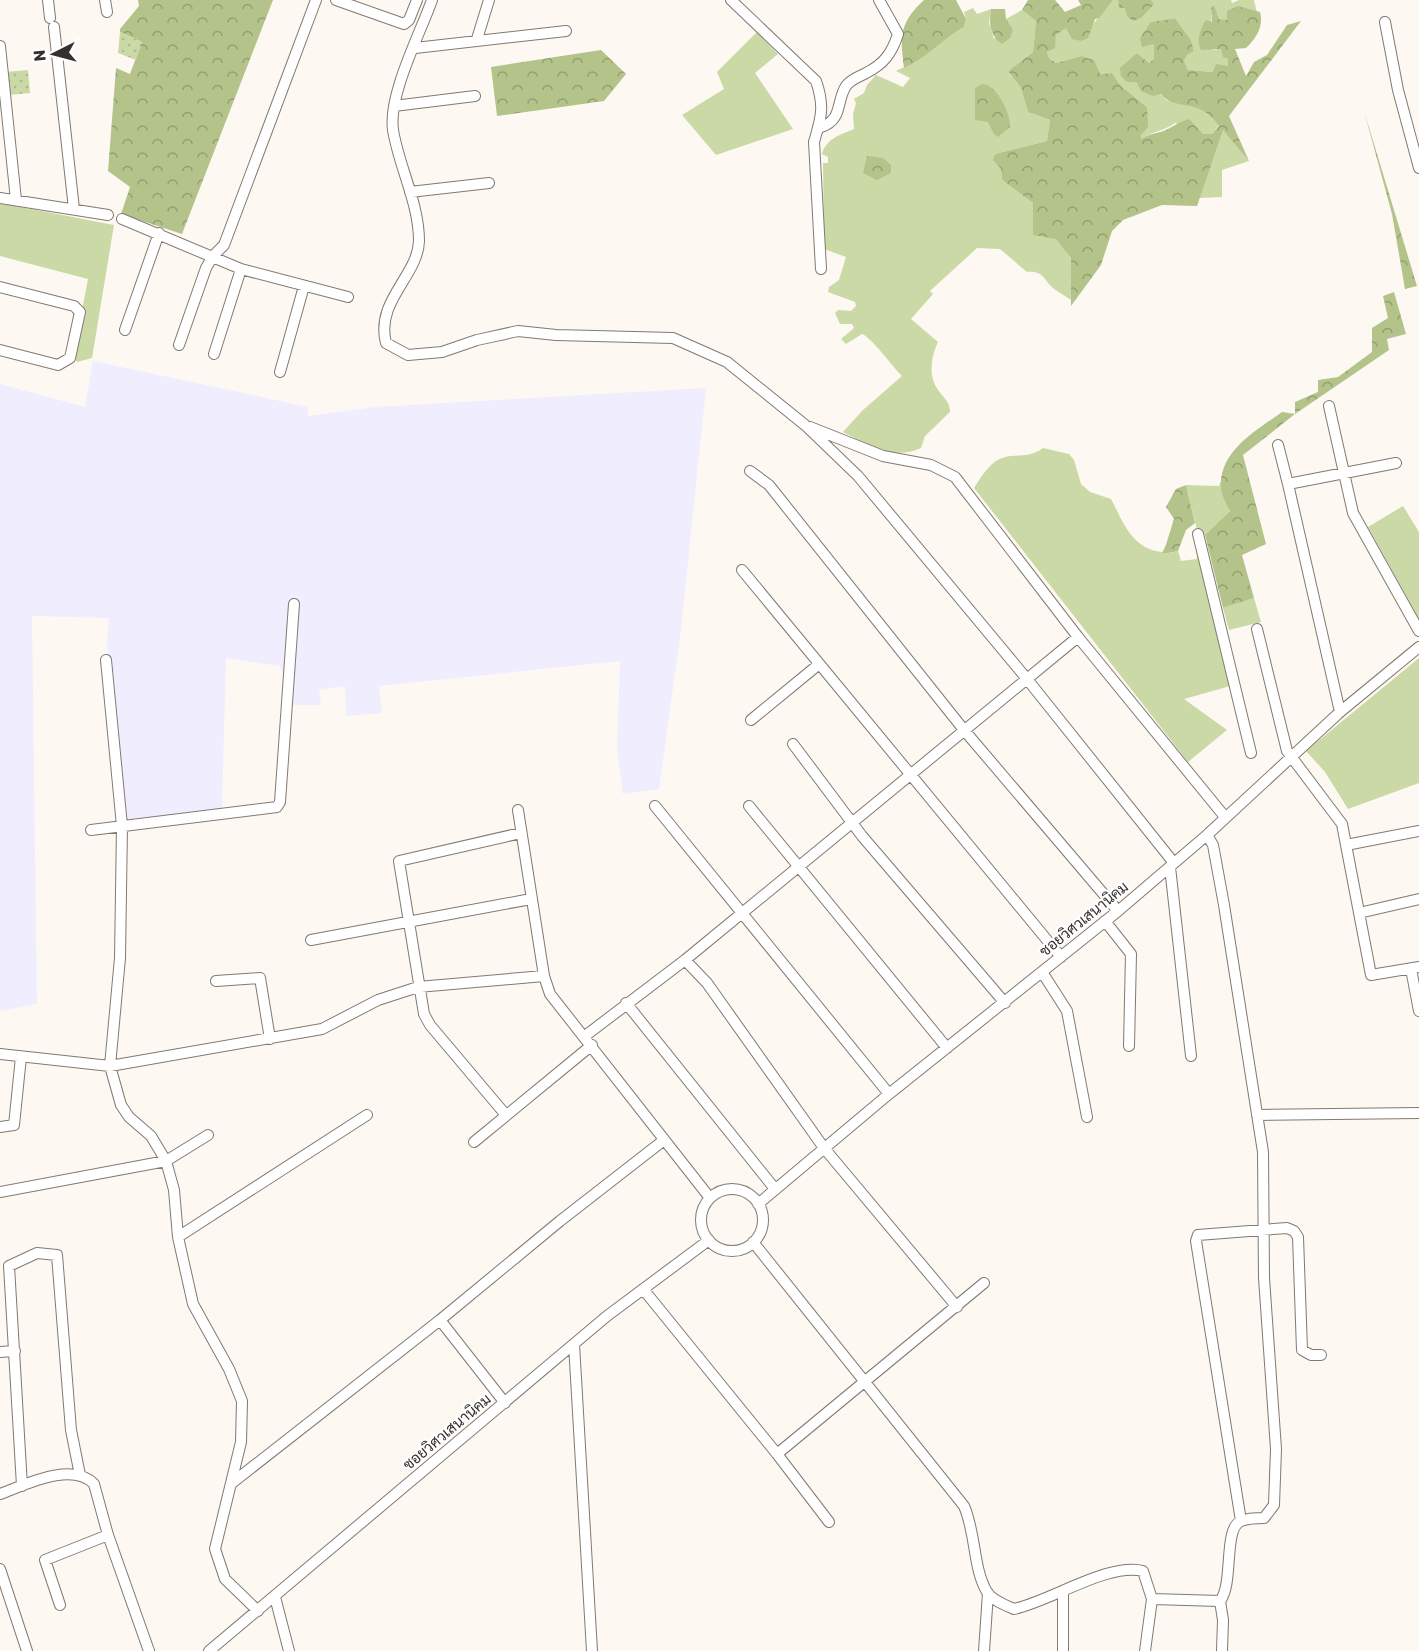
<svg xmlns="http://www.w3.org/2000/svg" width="1419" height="1651" font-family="Rubik,Sarabun,sans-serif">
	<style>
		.commercial { fill: #f0edff }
		.grass { fill: #cad9a5 }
		.forest { fill: url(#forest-crowns) }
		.park { fill: url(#park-dots) }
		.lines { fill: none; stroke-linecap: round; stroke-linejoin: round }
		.minor-casing { stroke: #827971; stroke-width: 12 }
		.minor { stroke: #fff; stroke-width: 10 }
		.labels { text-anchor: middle; stroke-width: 4.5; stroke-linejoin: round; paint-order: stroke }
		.street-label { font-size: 15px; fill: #34302d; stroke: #fff }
	</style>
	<defs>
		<pattern id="forest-crowns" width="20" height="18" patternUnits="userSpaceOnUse" patternTransform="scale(1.5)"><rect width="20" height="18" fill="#b3c38a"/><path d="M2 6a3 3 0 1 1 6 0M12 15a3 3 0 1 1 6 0" fill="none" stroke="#929f71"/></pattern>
		<pattern id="park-dots" width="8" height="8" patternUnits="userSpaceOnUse" patternTransform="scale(1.5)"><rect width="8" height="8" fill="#cad9a5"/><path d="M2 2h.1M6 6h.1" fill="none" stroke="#aebb8e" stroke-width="1.8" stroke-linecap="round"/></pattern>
	</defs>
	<rect width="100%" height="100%" fill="#fef8f2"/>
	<path class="commercial" d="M93,361L308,407V416L375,407L706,388L680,638L659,789L623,794L617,750L620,661L379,686L382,713L346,716L345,686L319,690L321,705H293L280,666L226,658L222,808L124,820L107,645L109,618L32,616L37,1004L0,1011V384L85,407Z"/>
	<path class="grass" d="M1113,0H1118L1119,8L1154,4L1151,0H1231L1232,3L1239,0H1254L1257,13L1227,11L1228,21L1219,19L1214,6L1211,8L1212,50L1221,49L1229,58V66L1214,72L1188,70L1184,61L1187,55L1194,51L1191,40L1175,18L1151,22L1154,43V59L1149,63L1137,53L1127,82C1141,83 1158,89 1166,100L1202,108L1212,115L1219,125L1212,134H1202L1175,123C1164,131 1153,131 1142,139L1140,136L1147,107L1121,86L1112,73L1100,74L1081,56L1056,63L1049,58L1047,52L1054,48L1056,35L1067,27L1093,24Z
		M973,8L977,14L991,9L989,23L994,39L1006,19L1022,10L1036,21L1033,52L1008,71L1021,88L1028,112L1050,120L1047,141L995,154L1001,169L1002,180L1033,203L1071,258V300C1066,296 1059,293 1054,289C1044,281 1044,270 1027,272L1000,249L977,248L930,291L933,294L911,319L938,342C931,357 928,376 938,390C944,398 950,402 950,412L925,436L921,448C892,461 869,445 843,432L863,410L902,376C892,366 871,337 862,334L846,344L841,339L854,328L852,324H840L835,313L838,310L851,311L856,306L855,302L828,292L829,287L839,280L846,257L824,249L823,163H828V157L822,154C826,139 841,134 854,129L853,114L856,103L854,99L864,93L867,85L876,75L903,87L910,78L896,71C922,60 940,41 964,27L966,19L964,12Z
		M757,32L778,54L755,73L793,129L716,155L682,115L724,89L717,72Z
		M1223,129L1249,161L1222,170V197L1199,198Z
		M0,203L114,225L92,358L77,362L73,357L88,279L0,256Z
		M1043,448L1069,454L1074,460L1081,484L1090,492L1111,499C1123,522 1132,549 1162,552L1166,545L1164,554L1178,551L1181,561L1197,559L1195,536L1198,534L1186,485L1219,486L1224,473L1221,489L1230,511L1205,535L1199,534L1234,685L1184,699L1227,730L1188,762L974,488C982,476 990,461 1005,457C1020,454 1029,458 1043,448Z
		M1403,506L1419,532V619L1368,527Z
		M1254,598L1261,622L1229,630L1223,608Z
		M1419,658V783L1348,809L1325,772L1306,751Z"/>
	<path class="forest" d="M138,0H273L182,234L121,214L130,187L108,171L116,68L130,74L142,42L120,32V29L139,6Z
		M924,0H956L966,19L964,27C943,39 926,58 904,68C900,37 899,23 924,0Z
		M1028,0H1055L1065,12L1081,5L1078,0H1113L1099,18L1095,19L1088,38L1081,41L1072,39L1066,28L1056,35L1055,48L1047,52L1049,58L1056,63L1081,56L1094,60L1100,74L1112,73L1121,86L1147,107L1148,127L1140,136L1142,139C1150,133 1157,134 1166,130C1174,126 1179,122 1189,119L1203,134H1212L1219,126C1200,96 1174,112 1161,94L1153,96L1141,91L1137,83L1127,82L1121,76L1120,68L1137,53L1149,63L1154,59V44L1142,47L1140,38L1151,22L1175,18L1191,40L1194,51L1187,55L1184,61L1188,70L1213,72L1216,64L1228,66V59L1223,57L1221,49L1201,50C1196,41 1200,29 1206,20L1212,22L1211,8L1214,5L1219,19L1227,20V11L1238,6L1260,12C1264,27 1256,38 1246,48L1235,49L1246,76L1254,62L1267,55L1287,25L1301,21L1229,116L1249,161L1223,130L1197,206L1162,205L1123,220L1112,231L1101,265L1071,306V258L1056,239L1033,235V203L1002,180L1001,169L993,160L995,154L1047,141L1050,120L1028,112L1021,88L1008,71L1033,52L1036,21L1022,10Z
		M1118,0H1151L1154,4L1141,18L1133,21L1127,16L1125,8H1119Z
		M991,9H1005L1006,19L1013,30L1010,38L1002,44C989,35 989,23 991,9Z
		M601,50L626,74L604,101L497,116L491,67Z
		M982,84C996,83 1011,114 1010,127L998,137L994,134L988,122L975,120V88Z
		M1364,111L1417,286L1405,289L1392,214Z
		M867,156L883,158L891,165V173L877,180L863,173Z
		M1394,292L1406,334L1387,339L1389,350L1295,414L1243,455L1266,544L1242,555L1254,598L1223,608L1205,535L1230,511C1227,505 1222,496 1221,489C1218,451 1256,431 1282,412L1295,414V402L1318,392V380L1338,377L1372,352V328L1388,318L1383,296Z
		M1186,485L1195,523L1186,530L1178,551L1163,554L1174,519L1166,507L1176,489Z"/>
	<path class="park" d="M120,32L142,42L136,60L118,53Z
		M28,70L30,93L9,95L6,72Z"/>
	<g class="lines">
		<defs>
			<path id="minor" d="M48,0L50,18
				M105,0L107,12
				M336,0L404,24L409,20L417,0
				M432,0C420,34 388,95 393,130C399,167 419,203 419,241C418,276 375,301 386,343L408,355L442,352L477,340L518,331L556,335L673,338L727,362L805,425L858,476L1027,679L1174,863
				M731,0L816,81C825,107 821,118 814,142L821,269
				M1385,22L1398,90L1419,168
				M54,27L74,209
				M477,39L489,0
				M0,46L16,200
				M415,48L566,31
				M394,106L475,96
				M821,127C843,120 836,101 846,86C851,79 859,77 866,73C884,64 892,53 898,34L879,0
				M410,192L489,183
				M0,198L108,215
				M122,219L241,269L348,297
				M0,287L74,306L80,312L70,358L58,365L0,350
				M125,330L159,233
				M179,345L206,268L213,256L224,245L316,0
				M214,354L241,269
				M280,372L304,286
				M1329,406L1353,513L1419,631
				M810,427L883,456L931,465L955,477L1078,637L1225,817
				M1278,445L1288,484
				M750,471L769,485L964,730L1118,911
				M1198,534L1251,753
				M742,570L1061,957
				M1257,629L1287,751L1342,824L1371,975L1419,967
				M106,660L122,826L120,958L110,1066L121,1105L129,1117L151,1136L166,1161L174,1190L178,1237L193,1304L229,1369L242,1401L241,1442L215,1549L225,1579L258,1611
				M1340,712L1288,484L1396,463
				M751,720L818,665
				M793,744L862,836L1005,1003
				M655,806L889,1094
				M749,806L947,1048
				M518,810L544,976L550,994L710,1198
				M91,830L277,807L280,802L294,604
				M1346,845L1419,831
				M1170,867L1191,1056
				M1359,913L1419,899
				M1105,921L1131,954L1129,1046
				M311,940L531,899
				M685,960L707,983L824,1148L957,1307
				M1411,969L1419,1011
				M1042,972L1067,1011L1087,1117
				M216,981L260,978L270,1039
				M626,1003L775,1189
				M585,1036L685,960L1078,637
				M0,1054L110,1066L322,1029L378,1000L418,987L544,976
				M505,1114L430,1025L424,1014L399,861L521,833
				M1257,1115L1419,1113
				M0,1127L14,1125L21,1057
				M474,1142L592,1045
				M701 1220a31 31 0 1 1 62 0a31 31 0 1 1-62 0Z
				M0,1192L166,1161L208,1135
				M758,1204L889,1094L1118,911L1207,835L1340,712L1419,647
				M178,1237L367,1115
				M753,1242L964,1506C976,1533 973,1569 987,1592C992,1600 1005,1605 1014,1609C1051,1601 1109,1562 1143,1571L1152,1599L1220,1601C1234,1584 1223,1528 1241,1521C1248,1518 1257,1518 1264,1518L1274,1505L1276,1449L1264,1278L1263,1152L1224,905L1213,845L1207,835
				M643,1289L777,1454L984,1283
				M440,1320L505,1403
				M574,1344L592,1651
				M0,1352L15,1351
				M777,1454L829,1522
				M232,1483L440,1320L560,1221L664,1140
				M22,1486L9,1266L37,1253L57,1255L71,1430L80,1475
				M0,1494C25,1485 72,1461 94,1484L108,1535L149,1651
				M1241,1521L1196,1241L1198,1235L1287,1228L1294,1231L1298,1237L1302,1350L1311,1355H1321
				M0,1569L27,1651
				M275,1597L289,1651
				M1220,1601L1223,1620L1222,1651
				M60,1605L45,1560L108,1535
				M209,1651L607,1316L709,1240
				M984,1651L988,1593
				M1063,1651V1593
				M1145,1651L1152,1599"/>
		</defs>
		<use href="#minor" class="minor-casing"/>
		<use href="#minor" class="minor"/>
	</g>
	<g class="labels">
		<g class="street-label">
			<text transform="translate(1084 919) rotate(-39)" y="5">ซอยวิศวเสนานิคม</text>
			<text transform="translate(447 1432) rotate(-40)" y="5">ซอยวิศวเสนานิคม</text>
		</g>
	</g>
	<g transform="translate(54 54) rotate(264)" stroke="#ffffff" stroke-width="4.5" paint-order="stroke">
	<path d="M0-4.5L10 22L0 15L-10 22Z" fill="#34302d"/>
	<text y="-9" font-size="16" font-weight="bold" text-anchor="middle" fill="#34302d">N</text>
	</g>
</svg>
